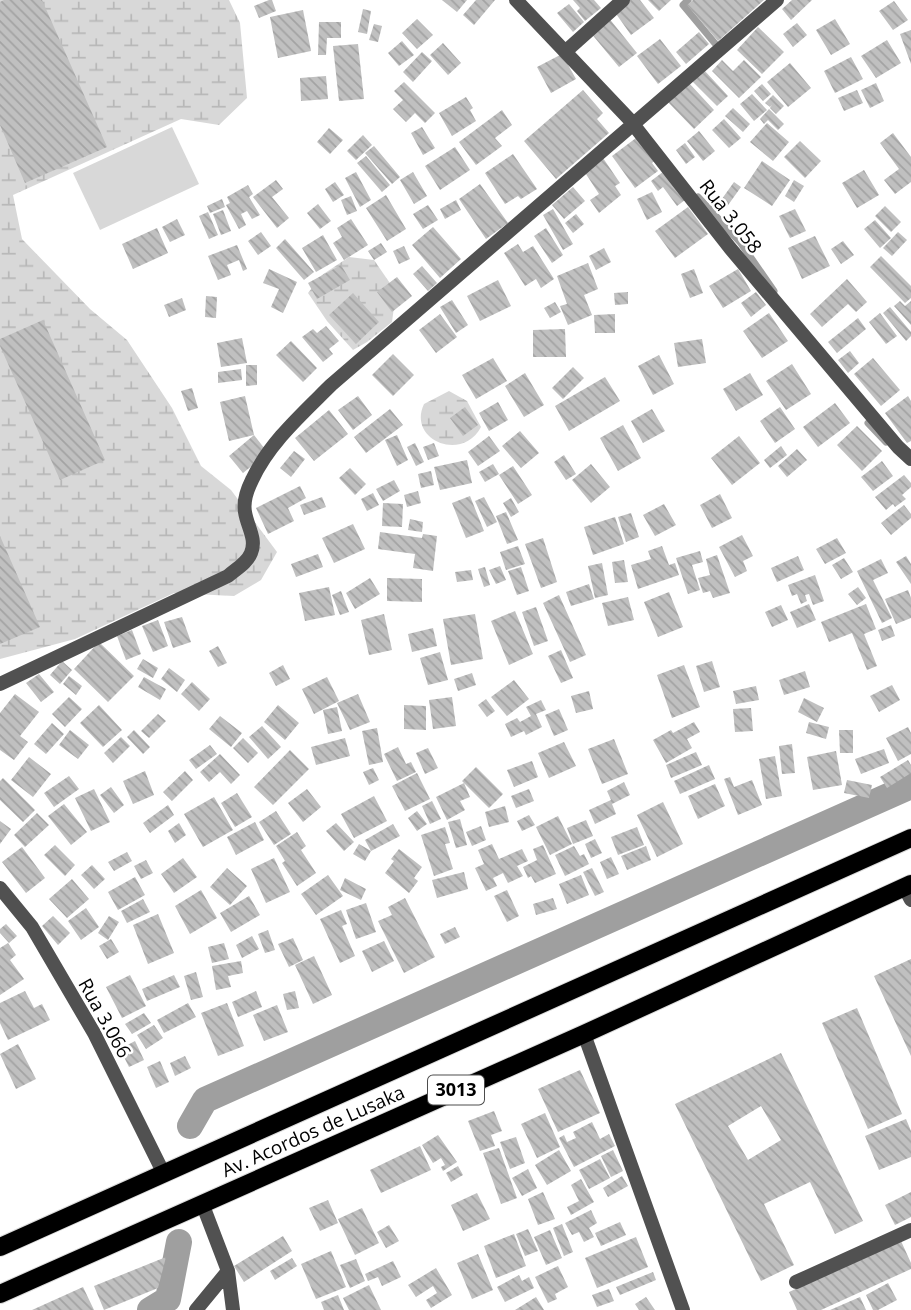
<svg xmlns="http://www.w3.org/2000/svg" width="911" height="1310" font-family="'Open Sans',sans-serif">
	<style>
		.wetland { fill: url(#wetland-marsh) }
		.garden { fill: #d8d8d8 }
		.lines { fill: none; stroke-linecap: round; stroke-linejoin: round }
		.stream { stroke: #9f9f9f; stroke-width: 7 }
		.canal { stroke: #9f9f9f; stroke-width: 26 }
		.building { fill: url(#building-back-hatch); fill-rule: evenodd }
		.primary-casing { stroke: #dbdbdb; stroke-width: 20 }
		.street { stroke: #515151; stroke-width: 14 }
		.primary { stroke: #000; stroke-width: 18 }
		.labels { text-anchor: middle; stroke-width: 5; stroke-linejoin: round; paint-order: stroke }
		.shield { fill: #fff; stroke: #4c4c4c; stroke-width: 2 }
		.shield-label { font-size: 18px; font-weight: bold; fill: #000 }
		.street-label { font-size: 19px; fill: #000; stroke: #fff }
	</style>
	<defs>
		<pattern id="wetland-marsh" width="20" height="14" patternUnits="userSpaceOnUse" patternTransform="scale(1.75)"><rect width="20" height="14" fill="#d8d8d8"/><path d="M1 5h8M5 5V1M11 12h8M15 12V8" fill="none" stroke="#b8b8b8"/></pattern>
		<pattern id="building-back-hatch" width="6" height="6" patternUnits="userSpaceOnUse" patternTransform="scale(1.75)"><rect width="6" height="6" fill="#c0c0c0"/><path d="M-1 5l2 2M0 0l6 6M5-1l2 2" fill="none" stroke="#a3a3a3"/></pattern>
	</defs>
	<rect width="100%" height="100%" fill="#fff"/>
	<path class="wetland" d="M0,0H229L240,23L247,98L219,125L181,119L13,195L22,239L90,309L127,340L172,408L201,466L231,490L277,552L261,580L234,596L174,593L75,639L0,659Z
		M349,257L374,260L396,292L392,322L367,342L353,350L327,321L308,293L322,275Z
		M449,391L467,401L481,427C462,463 407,440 424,404Z"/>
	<path class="garden" d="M172,127L199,184L100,230L73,173Z"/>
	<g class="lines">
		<path class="stream" d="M688,0L683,5L718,47
			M698,197L740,242L774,291
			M868,423L886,442
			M150,1310L168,1299L179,1242"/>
		<path class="canal" d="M190,1126L205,1100L911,786
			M150,1310L168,1299L179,1242"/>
	</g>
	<path class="building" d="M4,0H42L107,147L25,183L0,125V2Z
		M269,0H272L276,11L259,18L254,6Z
		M442,0H467L457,12Z
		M476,0H495L474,25L463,15Z
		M573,0H594L601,8L585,21L577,11L580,8Z
		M630,0H640L654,18L631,35L614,11Z
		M648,0H671L659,11Z
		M693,0H764L718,41L687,5Z
		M792,0H812L791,20L782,9Z
		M894,1L908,20L893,30L879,11Z
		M569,4L584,22L573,32L557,13Z
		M363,9L371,11L367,34L358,32Z
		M303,10L311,51L278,58L270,17Z
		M608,17L637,53L619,67L590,32Z
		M417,19L433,35L417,49L402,33Z
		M835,19L850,44L831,55L816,30Z
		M319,22H341V38H327L326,55H318Z
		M797,23L807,35L793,47L783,34Z
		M374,24L382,26L378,42L369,40Z
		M758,27L784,52L762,74L737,50Z
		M911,30V64L900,34Z
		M699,32L709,44L686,64L676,52Z
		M660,39L681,66L658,84L637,56Z
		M887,40L901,63L876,78L861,56Z
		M402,41L414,55L399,66L388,53Z
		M443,43L461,63L448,75L430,55Z
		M358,44L364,99L339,101L333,46Z
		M422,52L432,61L413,82L403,72Z
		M562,54L576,79L551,93L537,67Z
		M851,57L863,79L835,93L824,71Z
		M722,60L733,71L744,60L761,77L739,98L712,71Z
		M790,63L811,88L788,107L767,82Z
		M704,70L728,96L717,106L692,81Z
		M326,76L328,99L301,101L300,78Z
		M404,82L435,113L425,123L415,113L406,122L393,109L403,100L394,91Z
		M689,83L714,110L694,129L668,102Z
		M876,83L884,101L870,108L861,90Z
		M762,84L771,94L763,101L754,91Z
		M583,90L603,113L597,119L609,133L556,179L524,141Z
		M857,90L863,103L844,111L838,98Z
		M752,94L767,110L754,121L740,104Z
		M773,95L784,106L776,114L770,108L772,105L770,107L765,103Z
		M466,97L473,108L470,110L476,121L452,136L439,113Z
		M733,108L750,124L743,132L725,116Z
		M769,109L784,124L778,130L768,120L764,124L760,119Z
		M502,110L512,125L495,138L502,146L476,165L459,142Z
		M724,119L741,138L729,148L712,130Z
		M767,123L789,142L773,161L750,142Z
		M422,127L435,148L423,155L411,133Z
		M329,128L343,140L330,154L317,142Z
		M699,131L715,151L703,161L687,141Z
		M893,133L911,157V182L895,194L884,180L899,169L880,143Z
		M363,135L372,145L356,160L347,151Z
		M640,135L657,159L652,163L658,171L635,188L612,156Z
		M800,141L821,161L805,178L784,157Z
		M685,143L695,157L686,164L676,150Z
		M374,146L400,177L392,184L365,153Z
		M455,147L470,170L440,190L425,166Z
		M513,154L537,189L521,199L518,196L505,204L485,173Z
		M366,156L390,185L382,192L357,163Z
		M603,158L620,183L615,186L621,195L599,213L590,200L599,194L584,171Z
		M762,161L790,180L772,206L744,188Z
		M668,168L689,197L677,206L663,187L658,191L651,181Z
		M864,170L879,195L857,208L842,183Z
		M356,172L371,200L360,207L345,178Z
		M413,172L427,196L414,204L400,180Z
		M276,180L283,189L272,197L289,218L277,228L253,197Z
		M794,180L804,186L794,202L785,196Z
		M335,182L344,195L333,202L325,189Z
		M734,182L741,187L726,208L719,203Z
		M480,184L508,223L486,239L459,199Z
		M248,185L253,194L249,197L260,215L252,219L247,211L241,214L246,225L239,229L226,205L230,203L227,197Z
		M573,187L585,201L564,219L552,205Z
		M652,192L662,212L647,220L637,199Z
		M386,195L406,229L387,241L366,208Z
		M351,196L357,211L347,215L341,200Z
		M222,199L225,207L210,213L207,206Z
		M456,200L461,210L445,219L440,209Z
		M318,204L331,221L320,229L307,213Z
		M428,205L438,220L423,229L413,214Z
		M885,206L901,222L891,232L875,216Z
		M688,207L708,234L675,258L655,231Z
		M553,209L573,244L563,250L543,215Z
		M795,209L806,231L790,238L779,216Z
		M223,210L231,231L221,235L213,214Z
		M208,212L218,235L209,239L199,216Z
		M576,214L584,224L573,233L565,223Z
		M177,219L185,235L170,242L162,227Z
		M351,219L368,245L344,260L333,243L342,237L337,228Z
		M875,220L891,238L880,248L864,229Z
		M433,227L461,259L440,278L412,245Z
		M157,228L168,253L133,269L122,244Z
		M546,228L563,255L552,263L534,236Z
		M261,232L271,246L258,255L248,241Z
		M898,232L907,240L892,256L883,248Z
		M323,235L337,260L316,272L302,248Z
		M815,236L830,266L802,279L788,248Z
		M285,239L314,272L304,280L276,248Z
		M843,241L854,255L841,264L831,249Z
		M381,243L387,252L374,260L368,251Z
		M518,244L523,252L533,246L554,279L541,288L536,279L525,286L504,253Z
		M237,245L247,269L243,271L239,260L227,265L231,275L218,280L208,256Z
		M404,246L410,259L399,264L393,251Z
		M604,248L611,262L596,270L589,256Z
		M881,256L911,286V298L905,303L870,267Z
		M588,263L598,289L584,295L592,315L568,325L560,306L567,304L557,276Z
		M341,265L350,280L317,299L308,283Z
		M422,266L437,283L428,291L413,274Z
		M269,269L297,282L283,313L271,307L279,289L263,283Z
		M694,269L703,293L690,298L681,274Z
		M738,269L751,291L723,308L709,286Z
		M397,277L412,296L392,312L377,292Z
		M847,279L867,302L856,312L848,304L822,327L810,314Z
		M498,280L511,306L480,321L467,296Z
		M628,292V304L615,305L614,293Z
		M756,292L766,305L751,317L741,303Z
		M353,293L379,322L356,344L329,315Z
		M206,296L217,297L216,318L205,317Z
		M182,298L186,310L169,317L164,305Z
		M452,300L468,325L456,333L440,307Z
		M900,301L905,306L911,301V325L894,306Z
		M555,302L561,312L550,318L544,308Z
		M890,307L911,332V336L906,341L883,313Z
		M769,313L788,341L762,358L743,331Z
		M880,313L897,336L886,344L869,322Z
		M440,314L457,337L436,353L419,330Z
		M615,314V333H595L594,315Z
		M858,318L866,329L837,353L828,342Z
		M43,320L105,460L60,480L0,346V339Z
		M326,326L339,341L329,349L333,354L323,362L302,337L313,329L317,333Z
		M565,329L566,357H533V330Z
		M242,338L247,363L221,367L217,343Z
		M702,339L706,363L678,367L674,343Z
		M291,341L317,368L303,382L276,355Z
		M850,351L859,363L848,373L838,360Z
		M393,354L414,375L393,396L372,375Z
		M659,355L674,384L653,395L638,366Z
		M493,358L507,381L476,399L462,375Z
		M873,358L900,390L881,406L854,374Z
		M792,364L811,394L786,410L766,381Z
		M246,365H257V385L246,386Z
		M573,367L584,378L563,399L552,388Z
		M241,369L242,380L218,383V372Z
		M525,373L544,405L524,417L505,386Z
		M750,373L763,395L736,411L723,389Z
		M605,377L620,401L569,431L555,406Z
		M192,388L198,408L188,411L181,391Z
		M245,396L254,435L229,441L220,402Z
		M358,396L372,415L353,430L338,410Z
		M908,396L911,401V441L907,443L885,413Z
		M498,402L508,420L489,431L479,413Z
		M835,403L850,423L818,447L803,427Z
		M465,407L478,425L463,436L450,418Z
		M780,407L795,429L775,443L760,421Z
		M390,409L403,425L366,453L354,437Z
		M652,409L665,431L643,443L631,421Z
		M329,410L348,434L314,461L295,438Z
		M623,425L641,458L618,471L600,438Z
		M857,426L882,451L862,471L837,445Z
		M520,431L539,453L521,468L502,446Z
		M254,435L268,453L243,473L229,456Z
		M397,435L408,460L397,466L385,440Z
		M489,436L500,451L478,466L468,452Z
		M739,436L760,463L732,485L711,458Z
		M415,443L424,462L416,466L407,447Z
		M434,443L439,456L428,460L423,447Z
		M781,446L787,455L770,468L764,460Z
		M797,449L807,460L787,477L778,466Z
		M294,451L305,459L291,477L280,468Z
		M564,455L576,474L566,480L554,462Z
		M467,460L472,483L440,490L434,467Z
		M882,461L893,476L873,491L861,477Z
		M493,464L499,474L485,482L479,472Z
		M591,464L610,487L591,503L572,480Z
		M513,466L532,495L518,504L499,475Z
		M350,468L366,484L355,495L339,478Z
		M431,471L434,485L421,488L418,474Z
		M904,475L911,483V487L902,495L906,499L895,507L893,504L886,510L875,497Z
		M394,480L400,491L383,501L376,489Z
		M300,486L306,498L288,508L294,521L268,534L256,508Z
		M418,491L421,503L407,507L404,495Z
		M373,493L379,505L367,511L361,499Z
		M720,494L732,518L712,528L700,505Z
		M470,496L484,531L466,538L452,503Z
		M322,497L326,507L304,515L300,505Z
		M484,497L497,522L487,527L475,501Z
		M511,498L519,512L511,517L503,503Z
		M383,503L403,504L402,527L382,526Z
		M664,504L676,525L655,536L643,515Z
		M904,505L911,514V518L891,535L881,523Z
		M506,512L518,540L507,544L496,516Z
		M631,513L639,537L626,542L618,517Z
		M615,517L624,544L593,555L584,527Z
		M410,519L423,522L422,532L408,530Z
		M353,524L365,549L334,563L322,538Z
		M380,532L422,538L423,534L437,536L433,571L413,568L415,554L378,549Z
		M742,535L753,556L743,561L747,571L735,577L719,547Z
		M0,536L40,627L0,644Z
		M543,538L557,582L541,588L525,544Z
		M837,538L846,553L825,564L816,549Z
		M518,546L525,564L506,570L500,552Z
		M662,546L669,565L675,563L679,575L638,589L631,565L651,559L648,551Z
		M700,551L703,562L692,565L700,590L688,594L676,558Z
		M318,554L323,567L296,577L291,564Z
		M717,555L730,593L713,598L710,591L703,593L698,578L710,575L706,559Z
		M798,556L804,570L777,582L771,568Z
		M906,556L911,564V584L896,562Z
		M844,558L853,572L841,579L832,565Z
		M881,559L888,573L873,580L892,618L882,623L857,571Z
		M624,560L628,582L615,583L612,562Z
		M602,563L608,595L595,598L588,566Z
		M500,566L506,580L496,584L489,570Z
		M485,567L490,585L484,587L478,569Z
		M521,567L529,591L517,595L508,571Z
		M471,570L473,580L457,582L455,572Z
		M815,575L824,601L813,605L809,594L805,595L807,601L801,604L797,594L792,596L788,585Z
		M370,578L380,594L355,609L346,593Z
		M387,578L422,579V602L387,601Z
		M589,584L594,599L571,606L566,592Z
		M329,587L335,615L305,621L299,593Z
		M858,587L866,598L857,605L848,594Z
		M908,590L911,598V618L896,624L885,599Z
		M341,591L349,612L340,615L332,595Z
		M669,592L683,627L658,637L644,602Z
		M559,595L586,655L570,662L543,603Z
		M628,597L634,620L608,626L602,603Z
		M809,604L816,620L797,628L790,612Z
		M866,604L876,629L864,634L877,666L867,670L852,633L829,642L821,622Z
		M781,605L788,620L772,627L765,612Z
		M536,607L548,641L534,646L522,612Z
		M515,611L533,654L509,665L491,621Z
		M384,614L392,650L369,655L361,620Z
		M475,614L483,659L451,665L443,619Z
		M182,617L191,642L173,648L164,622Z
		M158,620L168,646L153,652L142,626Z
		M891,625L895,636L882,641L878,630Z
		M433,628L437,646L412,652L408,634Z
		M132,630L141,654L126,660L117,636Z
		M99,642L134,676L108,702L74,669Z
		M218,646L227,663L218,667L209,651Z
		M561,650L573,678L561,683L548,656Z
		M440,652L448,680L428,685L420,658Z
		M143,659L158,668L153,678L137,669Z
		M62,661L72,670L60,684L50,675Z
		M712,661L720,687L704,692L696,666Z
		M283,665L290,679L276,686L269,673Z
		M684,665L700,707L672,718L657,675Z
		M169,668L185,680L177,692L161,679Z
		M805,671L810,687L784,695L779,680Z
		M472,673L476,685L458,691L454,679Z
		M39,674L54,692L41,702L26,683Z
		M69,676L82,686L76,695L63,684Z
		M144,677L166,689L160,700L138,687Z
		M327,677L339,701L314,714L302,689Z
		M514,680L529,699L507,716L491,697Z
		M192,682L210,699L199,711L181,694Z
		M892,685L900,700L879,712L870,696Z
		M756,686L759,700L736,704L733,691Z
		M589,691L593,709L576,713L571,696Z
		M15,694L39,712L20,736L28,742L14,760L0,750V713Z
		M358,694L370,722L350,730L337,703Z
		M69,697L82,709L65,727L52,714Z
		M452,697L456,726L433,729L429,700Z
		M804,698L824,708L817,722L798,712Z
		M486,699L495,711L487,717L478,705Z
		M541,700L546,710L536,714L542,727L526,735L524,731L511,737L505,724L517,718L520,722L531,716L526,707Z
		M99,705L122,730L103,747L80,723Z
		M278,705L299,723L285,740L264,722Z
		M404,705L426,706V730L404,729Z
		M337,707L342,731L328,734L323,710Z
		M751,708L753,731L735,732L733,709Z
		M559,709L568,730L554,736L545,715Z
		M158,714L166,721L149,738L141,731Z
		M220,716L242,733L231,747L209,729Z
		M694,722L700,732L687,739L692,748L666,763L653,740L671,730L673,733Z
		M809,722L829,727L826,739L806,733Z
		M52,723L64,734L46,754L34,744Z
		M262,726L281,747L268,759L249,737Z
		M908,727L911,733V754L898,761L886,738Z
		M377,728L383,762L369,765L362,731Z
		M70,730L89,745L78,759L59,745Z
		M134,730L150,747L143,754L127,737Z
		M839,730H853V753H840Z
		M121,737L130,746L113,763L104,753Z
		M243,738L258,753L248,763L233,748Z
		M345,738L350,756L316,765L311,747Z
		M614,739L628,774L602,784L588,749Z
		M564,742L576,766L549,778L538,753Z
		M792,744L795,773L782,774L779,746Z
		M210,745L217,754L196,769L189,760Z
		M398,747L406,764L411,762L416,772L397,781L384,754Z
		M428,748L438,768L425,774L416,753Z
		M884,749L889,763L861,774L855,759Z
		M290,750L309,769L273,805L254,787Z
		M836,751L842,785L813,790L807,757Z
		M696,752L702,765L671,778L666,765Z
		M220,754L240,775L231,784L220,772L209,782L200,772Z
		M775,756L782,796L766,799L759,759Z
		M29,757L51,774L33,797L11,780Z
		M908,760L911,765V773L887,788L880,777Z
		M532,761L538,777L514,787L507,770Z
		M709,765L715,779L680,794L674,781Z
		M476,767L503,794L489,808L462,781Z
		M373,768L379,780L369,785L363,772Z
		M145,771L154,795L133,804L123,781Z
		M185,771L193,780L172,801L163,792Z
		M417,773L430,799L405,811L392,786Z
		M69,776L79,789L54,807L44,793Z
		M730,777L734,787L752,780L762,805L738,815L724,779Z
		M3,778L35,810L23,822L0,800V781Z
		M847,780L872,785L869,798L844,793Z
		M624,782L630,795L612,804L616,814L595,824L589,810L611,800L607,791Z
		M464,783L470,797L460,801L465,810L447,820L436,797Z
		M715,784L725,806L698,819L688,796Z
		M111,787L124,805L114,813L100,795Z
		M94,789L110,822L91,831L75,798Z
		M307,789L321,807L303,822L288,803Z
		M529,789L534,801L516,808L511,796Z
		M237,793L252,817L235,827L221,803Z
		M374,796L387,821L354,838L341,814Z
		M214,797L233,830L203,847L184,814Z
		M432,801L441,819L430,824L422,806Z
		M663,802L683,844L657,857L637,815Z
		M64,804L87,832L71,845L48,816Z
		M168,805L174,815L150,833L143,823Z
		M505,806L509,822L489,827L485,812Z
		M276,811L291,834L274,845L259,822Z
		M417,811L427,824L417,831L408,818Z
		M37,813L49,825L25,847L14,835Z
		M529,815L535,825L522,831L517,821Z
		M558,816L572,844L550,855L536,827Z
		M460,819L467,845L456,848L448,822Z
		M586,820L593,836L573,844L567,828Z
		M0,821L11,829L0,844Z
		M255,822L264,840L236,855L227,837Z
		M179,823L186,835L175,843L168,831Z
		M336,823L354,842L344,851L326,831Z
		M393,824L400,836L371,851L365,861L353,854L359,844L371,851L365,840Z
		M481,826L486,840L472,846L466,832Z
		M445,827L450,843L445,844L453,869L434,876L421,835Z
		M637,827L644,845L618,855L611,837Z
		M297,832L306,846L301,850L316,873L297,886L282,863L285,861L276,846Z
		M595,839L602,853L591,858L585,844Z
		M492,844L499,859L522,849L528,861L517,866L523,876L508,883L503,873L493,878L497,886L486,891L475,868L484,864L478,850Z
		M55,845L75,865L65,876L44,855Z
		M543,845L556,874L535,883L531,876L528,878L523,867L537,860L533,849Z
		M574,846L580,856L584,854L589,864L565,876L555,855Z
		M646,846L651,860L627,870L621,856Z
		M22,847L45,878L26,893L2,862Z
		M399,849L422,867L414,878L418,881L409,893L385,873L394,861L391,859Z
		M127,852L132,861L114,871L108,862Z
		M611,857L619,874L607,879L600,862Z
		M183,858L197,877L174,893L161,874Z
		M274,858L290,892L266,903L251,869Z
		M146,860L153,873L141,879L134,866Z
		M92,865L105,879L94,889L81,875Z
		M227,868L247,886L230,905L210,887Z
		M592,868L604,892L595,896L583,872Z
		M464,872L468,889L437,898L432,880Z
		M328,875L343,896L316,915L301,894Z
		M581,875L589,895L567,904L559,884Z
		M135,877L145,895L118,910L108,892Z
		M345,878L366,889L361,900L340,890Z
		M72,879L89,899L67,918L49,899Z
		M201,890L217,918L190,934L175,906Z
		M507,890L519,916L507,922L494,896Z
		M249,896L260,915L231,932L220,913Z
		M405,898L435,957L404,973L378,921L392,915L388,907Z
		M553,898L557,909L536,915L533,904Z
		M143,899L150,912L127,923L121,911Z
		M366,903L376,932L356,939L346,910Z
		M86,908L99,927L81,940L68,921Z
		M341,910L347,924L342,926L355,956L340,963L320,919Z
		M158,914L174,953L148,964L133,925Z
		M53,916L70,933L58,945L42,926Z
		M109,916L119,922L108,940L98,933Z
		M6,924L17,936L9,943L0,933V929Z
		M455,927L460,937L445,944L440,934Z
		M268,930L275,950L265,953L258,934Z
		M252,936L259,949L242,958L236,945Z
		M293,938L303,960L289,967L278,944Z
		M111,939L119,952L107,959L99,946Z
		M384,941L394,961L372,972L362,951Z
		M8,943L16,955L10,960L24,979L0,995V948Z
		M224,943L229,959L212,963L208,947Z
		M314,956L332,995L313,1004L295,965Z
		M911,959V1056L874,976Z
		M241,961L243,973L228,976L231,987L216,990L212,966Z
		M196,972L203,997L191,1000L184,976Z
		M130,975L146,1006L122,1018L106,987Z
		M174,975L180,987L147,1001L142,989Z
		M25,991L34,1008L42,1004L50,1020L8,1040L0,1023V1003Z
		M256,991L262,1007L238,1017L232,1002Z
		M295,991L299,1008L287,1010L283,994Z
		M188,1003L196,1017L164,1033L157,1020Z
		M227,1003L244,1046L218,1056L201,1013Z
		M277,1005L288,1032L264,1041L253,1015Z
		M857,1008L902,1114L868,1129L822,1023Z
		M144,1013L151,1023L132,1034L125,1024Z
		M154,1025L163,1038L146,1049L137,1035Z
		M135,1041L144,1060L129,1067L120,1049Z
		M18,1044L36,1079L16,1089L0,1054Z
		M781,1053L863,1221L835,1234L810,1182L764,1204L794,1265L761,1281L675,1104ZM761,1106L781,1140L748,1160L728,1126Z
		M185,1056L191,1068L175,1076L170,1063Z
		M160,1061L169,1082L156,1088L147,1067Z
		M580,1070L600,1113L558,1132L538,1089Z
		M494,1111L502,1131L491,1135L495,1146L480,1151L468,1121Z
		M545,1113L560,1147L537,1158L521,1124Z
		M906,1119L911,1131V1157L879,1170L865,1136Z
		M592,1122L600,1139L609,1134L615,1146L574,1167L559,1138L564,1135L567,1142L576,1138L573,1132Z
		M438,1135L457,1162L443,1171L441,1167L445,1165L441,1158L433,1163L422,1145Z
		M516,1137L525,1163L510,1169L500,1142Z
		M420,1146L431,1170L381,1193L370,1170Z
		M499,1148L517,1198L501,1204L483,1153Z
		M559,1150L571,1171L547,1185L535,1165Z
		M613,1150L623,1171L611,1177L601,1156Z
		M600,1159L610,1178L589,1189L579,1170Z
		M458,1166L463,1175L451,1182L446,1173Z
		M528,1169L537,1188L522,1196L512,1178Z
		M622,1176L628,1186L608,1197L603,1188Z
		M581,1179L594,1202L571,1215L567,1207L579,1201L571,1185Z
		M543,1192L555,1219L538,1225L528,1199Z
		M911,1192V1217L895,1225L885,1205Z
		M477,1193L490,1219L463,1231L451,1205Z
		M328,1200L338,1223L320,1231L309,1208Z
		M362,1208L379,1243L355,1255L338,1219Z
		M591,1210L597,1223L589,1228L594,1237L584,1242L579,1232L572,1235L565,1223Z
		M620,1222L626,1235L601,1246L595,1233Z
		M562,1224L573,1252L564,1256L553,1228Z
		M389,1225L399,1241L386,1248L377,1232Z
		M528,1229L538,1251L525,1256L516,1234Z
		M550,1230L562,1258L546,1265L534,1237Z
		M514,1234L526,1266L496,1278L484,1246Z
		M283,1236L292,1251L244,1282L234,1266Z
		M636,1237L648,1267L597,1288L585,1258Z
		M901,1241L911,1263V1269L821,1310H797L789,1292Z
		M331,1251L346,1287L316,1299L301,1264Z
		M478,1254L493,1290L472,1299L457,1263Z
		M166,1257L158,1288L104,1310L94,1286Z
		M292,1258L297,1266L275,1280L270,1271Z
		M356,1259L365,1281L350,1288L340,1265Z
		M393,1261L401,1277L382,1286L378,1277L368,1281L365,1274Z
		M558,1266L568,1287L555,1294L557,1299L548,1303L535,1277Z
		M436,1268L452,1295L431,1308L426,1300L437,1293L433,1286L416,1297L408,1285Z
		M653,1272L656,1280L620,1295L616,1287Z
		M519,1275L522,1281L529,1277L534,1288L505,1302L497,1287Z
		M888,1283L897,1300L878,1310H873L866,1295Z
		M369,1285L381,1310H349L343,1298Z
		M83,1287L94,1310H32Z
		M609,1289L614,1301L597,1307L592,1295Z
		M338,1295L344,1310H324L321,1302Z
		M536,1297L544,1310H515Z
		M646,1297L655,1310H639L635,1304Z
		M860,1297L866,1310H830Z"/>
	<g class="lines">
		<defs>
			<path id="primary" d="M0,1247L911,838
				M0,1294L584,1034L911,884"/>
		</defs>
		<use href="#primary" class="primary-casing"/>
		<path class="street" d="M516,0L629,119L730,248L898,447L911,459
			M566,51L623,0
			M0,684L228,576C236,569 247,563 251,553C257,539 247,526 245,512C243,501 247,490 252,480C269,443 302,414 331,385L777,0
			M904,887L911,900
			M0,888L32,927L94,1033L164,1174
			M584,1034L683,1310
			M228,1271L233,1310
			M796,1282L911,1230
			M196,1310L228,1271L202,1203"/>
		<use href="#primary" class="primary"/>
	</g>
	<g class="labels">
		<rect class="shield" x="428" y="1075.5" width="56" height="29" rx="5"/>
		<g class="shield-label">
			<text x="456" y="1096">3013</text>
		</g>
		<g class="street-label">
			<text transform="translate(731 216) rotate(52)" y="7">Rua 3.058</text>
			<text transform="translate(105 1018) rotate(61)" y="7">Rua 3.066</text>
			<text transform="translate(313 1131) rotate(-24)" y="7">Av. Acordos de Lusaka</text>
		</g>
	</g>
</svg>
